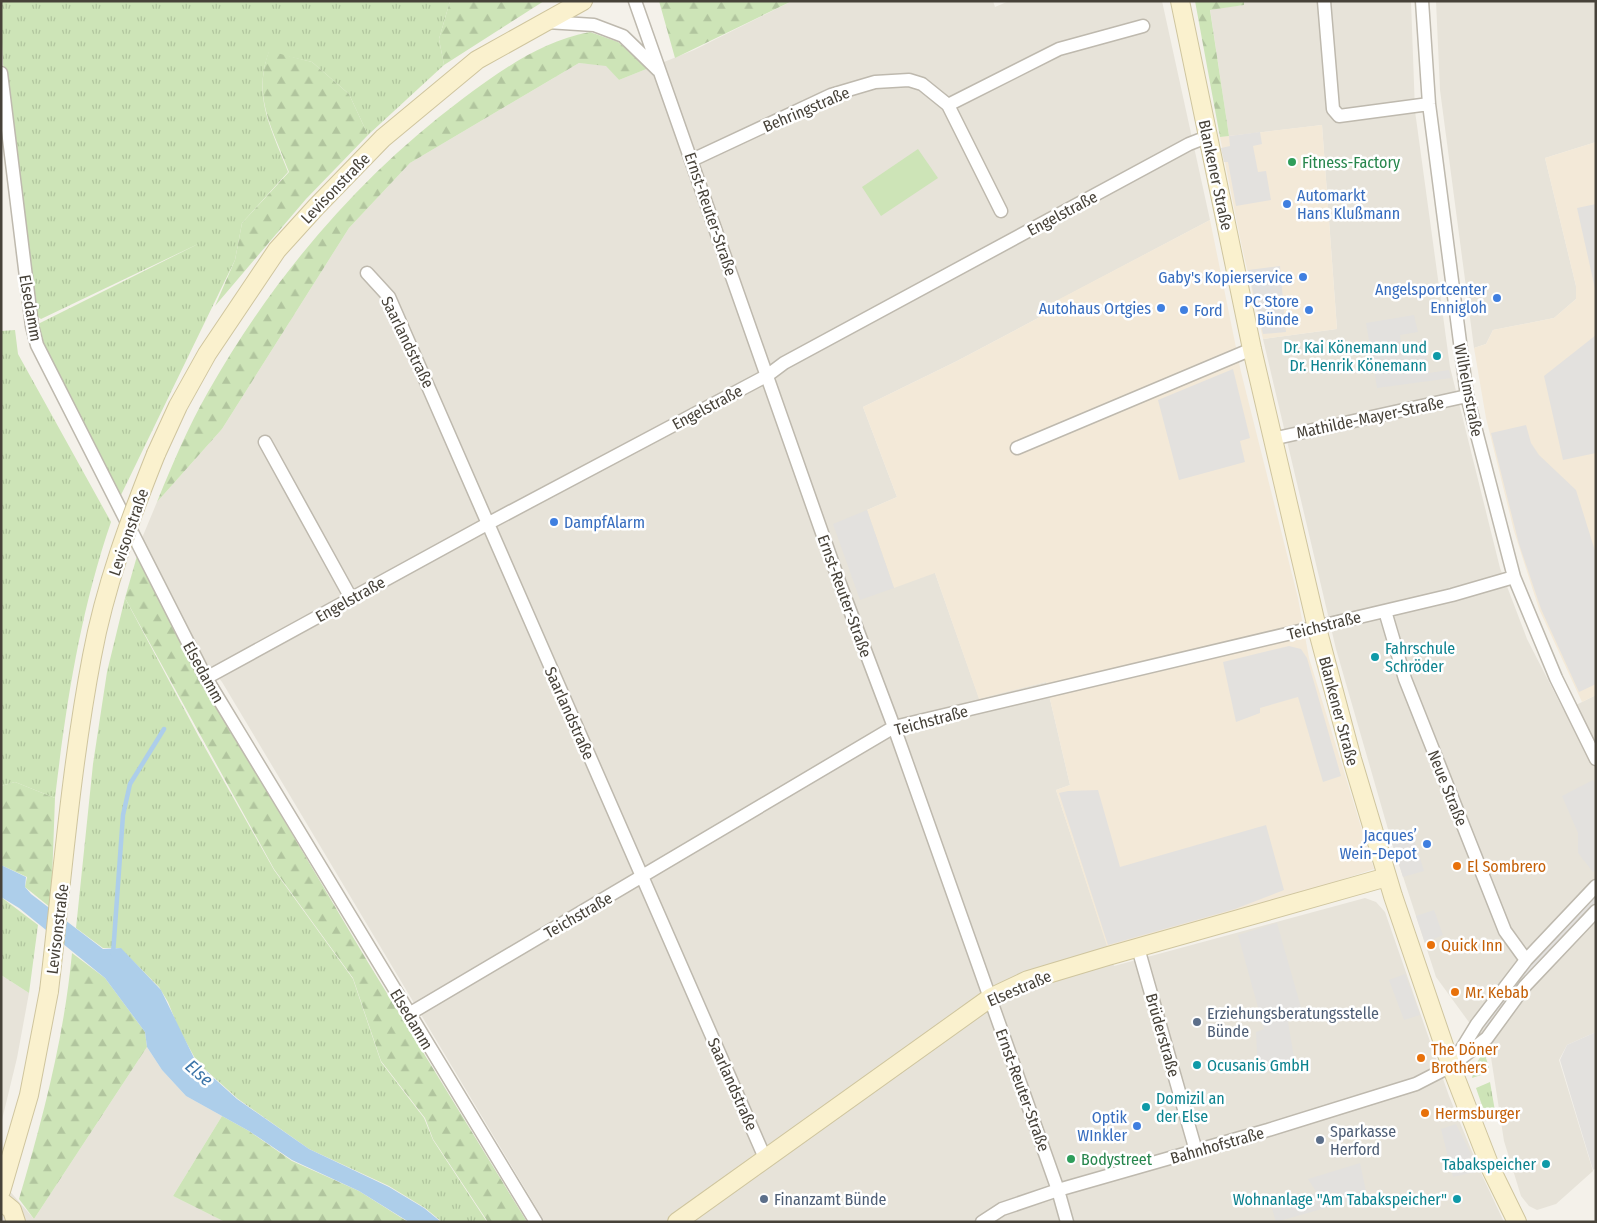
<svg xmlns="http://www.w3.org/2000/svg" width="1597" height="1223" font-family="'Fira Sans Condensed',sans-serif">
	<style>
		.residential { fill: #e7e3d9 }
		.commercial { fill: #f3e9d8 }
		.grass { fill: url(#grass-tufts) }
		.forest { fill: url(#forest-firs) }
		.pitch { fill: #cde4b7 }
		.parking { fill: #e3e1de }
		.water { fill: #adceea }
		.lines { fill: none; stroke-linecap: round; stroke-linejoin: round }
		.stream { stroke: #adceea; stroke-width: 4.5 }
		.street-casing { stroke: #beb9ae; stroke-width: 15 }
		.secondary-casing { stroke: #cfc59e; stroke-width: 20 }
		.street { stroke: #fff; stroke-width: 12 }
		.secondary { stroke: #faf1ce; stroke-width: 18 }
		.secondary-bridge-casing { stroke: #cfc59e; stroke-width: 20; stroke-linecap: butt }
		.secondary-bridge { stroke: #faf1ce; stroke-width: 18 }
		.leisure-dot { fill: #2e9e5b; stroke: #fff; stroke-width: 2 }
		.shop-dot { fill: #3f7fe0; stroke: #fff; stroke-width: 2 }
		.culture-dot { fill: #0f9aa8; stroke: #fff; stroke-width: 2 }
		.food-dot { fill: #e8710a; stroke: #fff; stroke-width: 2 }
		.service-dot { fill: #5c6f8a; stroke: #fff; stroke-width: 2 }
		.labels { text-anchor: middle; stroke-width: 5; stroke-linejoin: round; paint-order: stroke }
		.street-label { font-size: 16px; fill: #474239; stroke: #fff }
		.leisure-label { font-size: 16px; fill: #27864d; stroke: #fff; text-anchor: start }
		.shop-label { font-size: 16px; fill: #366cbe; stroke: #fff; text-anchor: end }
		.culture-label { font-size: 16px; fill: #0d838f; stroke: #fff; text-anchor: end }
		.food-label { font-size: 16px; fill: #c56008; stroke: #fff; text-anchor: start }
		.service-label { font-size: 16px; fill: #4e5e75; stroke: #fff; text-anchor: start }
		.water-label { font-size: 18px; font-style: italic; fill: #3c75a9; stroke: #fff }
	</style>
	<defs>
		<pattern id="grass-tufts" width="24" height="20" patternUnits="userSpaceOnUse" patternTransform="scale(1.25)"><rect width="24" height="20" fill="#cde4b7"/><path d="M3 7l-1-3M5 7V3M7 7l1-3M15 17l-1-3M17 17v-4M19 17l1-3" fill="none" stroke="#b1c59e"/></pattern>
		<pattern id="forest-firs" width="22" height="20" patternUnits="userSpaceOnUse" patternTransform="scale(1.25)"><rect width="22" height="20" fill="#cde4b7"/><path d="M5 1l3.5 6h-7zM16 11l3.5 6h-7z" fill="#b1c59e"/></pattern>
	</defs>
	<rect width="100%" height="100%" fill="#f4f1ea"/>
	<path class="residential" d="M792,1H993L995,7L1009,1H1162L1210,220L1053,303L1055,309L957,361L863,407L897,497L867,510L935,573L979,698L1046,682L1070,785L1056,790L1114,966L1365,898L1376,902L1385,912L1449,1096L1480,1171L1504,1222H545L222,682L200,655L142,538L157,502L222,429L349,228L410,163L579,63L606,65L619,80L694,50Z
		M1244,1H1411L1415,111L1450,367L1500,568L1527,639L1564,711L1596,695V1032L1567,1045L1559,1060L1593,1171L1556,1204L1537,1210L1529,1206L1521,1196L1504,1141L1490,1051L1436,977L1392,843L1336,649L1263,339L1337,329L1322,125L1229,136L1210,9L1244,5Z
		M1436,1H1596V142L1545,158L1576,286V299L1554,318L1493,330L1486,344L1474,348L1440,90Z
		M1,975L29,993L17,1058L1,1124Z
		M147,1047L162,1070L186,1096L222,1116L173,1196L225,1222H1V1181L34,1219Z"/>
	<path class="commercial" d="M1322,125L1337,329L1263,339L1240,238L1220,137Z
		M1596,142V695L1582,702L1539,609L1514,531L1486,418L1474,348L1486,344L1493,330L1554,318L1576,299V286L1545,158Z
		M1210,220L1241,372L1298,598L1309,658L1374,869L1238,914L1108,949L1056,790L1070,785L1046,682L979,699L935,573L894,588L867,510L897,497L863,407L957,361L1055,309L1052,303Z"/>
	<path class="grass" d="M1,1H450L439,39L444,65L368,135L349,94L312,62L269,52C252,97 272,130 288,172L242,223L235,260L121,495L115,494L47,357L36,325L200,243L41,319L35,315C20,211 1,107 1,1Z
		M15,330L18,354L111,522C80,612 66,705 55,798L15,782L1,786V331Z
		M125,598L199,737L274,870L353,979L381,1062L424,1118L433,1140L487,1222H442L425,1208L389,1186L309,1149L238,1099L197,1062L178,1027L168,1002L159,987L120,948H103L76,928L93,764L107,672Z
		M1,897L38,925L29,993L1,975Z
		M1484,1052L1489,1067L1484,1074L1472,1078L1475,1065Z
		M1490,1082L1495,1111L1485,1114L1476,1088Z"/>
	<path class="forest" d="M450,1H544L444,65L439,39Z
		M659,1H792L675,58Z
		M1195,1H1244V5L1210,10L1229,136L1220,137Z
		M590,32L618,42L649,68L619,80L606,66L579,63L410,163L349,228L222,429L157,502C172,465 188,427 208,392C272,279 357,178 461,100C502,70 539,42 590,32Z
		M269,51L312,62L349,94L368,135L306,199L215,306L235,260L242,223L289,172C273,129 252,98 269,51Z
		M137,556L201,680L366,959L527,1222H488L433,1139L425,1118L381,1061L353,978L274,869L125,598Z
		M15,782L55,798L51,908L25,887L27,877L1,865V786Z
		M72,953L105,978L145,1032L147,1047L34,1219L19,1199C43,1118 64,1038 72,953Z
		M222,1116L249,1131L292,1161L359,1191L408,1222H225L173,1196Z"/>
	<path class="pitch" d="M918,149L938,178L881,216L862,187Z"/>
	<path class="parking" d="M1260,132L1262,144L1253,146L1258,172L1266,171L1271,200L1236,206L1228,162H1224L1221,148L1230,146L1229,136Z
		M1596,204V293L1577,208Z
		M1280,266L1286,332L1263,334L1248,270Z
		M1414,315L1418,332L1400,335L1402,348L1425,346L1429,373L1449,370L1451,378L1377,388L1366,323Z
		M1596,335V453L1563,460L1544,376Z
		M1233,369L1250,438L1240,441L1245,462L1179,480L1158,400Z
		M1526,425L1531,443L1539,455L1576,490L1596,554V684L1579,692L1541,609L1519,544L1491,433Z
		M867,510L894,588L860,600L833,524Z
		M1289,646L1301,649L1307,658L1341,776L1323,782L1298,697L1260,708V713L1236,722L1223,662Z
		M1593,780L1596,785V870L1593,872L1578,853V833L1562,796Z
		M1098,790L1120,867L1266,825L1284,890L1235,909L1108,945L1059,793L1068,791Z
		M1413,835L1424,871L1403,877L1392,843Z
		M1596,894V906L1487,1031L1482,1023L1508,988Z
		M1434,910L1443,935L1425,943L1416,916Z
		M1277,923L1302,1011L1287,1016L1295,1063L1258,1073L1256,1032L1264,1029L1238,935Z
		M1405,974L1420,1015L1404,1020L1389,980Z
		M1596,1032V1168L1593,1170L1560,1060L1567,1045Z
		M1456,1124L1472,1156L1480,1171L1453,1177L1441,1129Z
		M1360,1163L1367,1196L1276,1222L1271,1205L1317,1193L1308,1179Z"/>
	<path class="water" d="M1,865L26,877L25,887L31,894L103,949L121,948L161,990L196,1062L237,1099L309,1149L389,1187L424,1208L441,1222H409L359,1191L292,1160L249,1131L186,1096L162,1070L147,1047L145,1032L105,978L19,908L1,897Z"/>
	<g class="lines">
		<path class="stream" d="M113,954L123,815L130,784L164,729"/>
		<defs>
			<path id="street" d="M635,1L840,584L894,727L1058,1190L1067,1222
				M1324,1L1333,109L1339,116L1429,104
				M1422,1L1429,104L1467,396L1514,577L1556,678L1596,759
				M547,22L594,25L623,36L658,70
				M1,73L32,326L37,345L206,678L536,1222
				M948,105L1059,49L1143,26
				M692,160L831,95L875,82L909,80L922,84L948,105L1001,211
				M367,273L389,297L765,1158
				M1272,439L1467,396
				M265,442L351,598
				M1017,448L1252,349
				M1385,611L1405,679L1505,931L1526,960
				M206,678L489,523L768,375L784,363L1189,144L1207,137
				M1138,948L1196,1151
				M409,1014L894,727L1452,595L1514,577
				M1455,1060L1477,1024L1526,960L1596,886
				M982,1222L1002,1209L1058,1190L1268,1130L1416,1084L1451,1066L1487,1038L1525,986L1596,911"/>
			<path id="secondary" d="M1180,1L1252,349L1317,628L1352,759L1393,896L1451,1066L1491,1169L1517,1222
				M156,454L178,406L207,354L277,250L316,207L383,138L477,60L583,1
				M1,1191L29,1095L49,991
				M1,1201L12,1210L16,1222
				M677,1222L990,998L1028,980L1108,956L1387,877"/>
		</defs>
		<use href="#street" class="street-casing"/>
		<use href="#secondary" class="secondary-casing"/>
		<use href="#street" class="street"/>
		<use href="#secondary" class="secondary"/>
		<defs>
			<path id="secondary-bridge" d="M49,991C62,880 71,766 92,656C105,586 130,519 156,454"/>
		</defs>
		<use href="#secondary-bridge" class="secondary-bridge-casing"/>
		<use href="#secondary-bridge" class="secondary-bridge"/>
	</g>
	<g class="leisure-dot">
		<circle cx="1292" cy="162" r="5"/>
		<circle cx="1071" cy="1159" r="5"/>
	</g>
	<g class="shop-dot">
		<circle cx="1287" cy="204" r="5"/>
		<circle cx="1303" cy="277" r="5"/>
		<circle cx="1497" cy="298" r="5"/>
		<circle cx="1161" cy="308" r="5"/>
		<circle cx="1184" cy="310" r="5"/>
		<circle cx="1309" cy="310" r="5"/>
		<circle cx="554" cy="522" r="5"/>
		<circle cx="1427" cy="844" r="5"/>
		<circle cx="1137" cy="1126" r="5"/>
	</g>
	<g class="culture-dot">
		<circle cx="1437" cy="356" r="5"/>
		<circle cx="1375" cy="657" r="5"/>
		<circle cx="1197" cy="1065" r="5"/>
		<circle cx="1146" cy="1107" r="5"/>
		<circle cx="1546" cy="1164" r="5"/>
		<circle cx="1457" cy="1199" r="5"/>
	</g>
	<g class="food-dot">
		<circle cx="1457" cy="866" r="5"/>
		<circle cx="1431" cy="945" r="5"/>
		<circle cx="1455" cy="992" r="5"/>
		<circle cx="1421" cy="1058" r="5"/>
		<circle cx="1425" cy="1113" r="5"/>
	</g>
	<g class="service-dot">
		<circle cx="1197" cy="1022" r="5"/>
		<circle cx="1320" cy="1140" r="5"/>
		<circle cx="764" cy="1199" r="5"/>
	</g>
	<g class="labels">
		<g class="street-label">
			<text transform="translate(806 109) rotate(-23)" y="6">Behringstraße</text>
			<text transform="translate(1216 175) rotate(78)" y="6">Blankener Straße</text>
			<text transform="translate(335 188) rotate(-46)" y="6">Levisonstraße</text>
			<text transform="translate(1062 213) rotate(-28)" y="6">Engelstraße</text>
			<text transform="translate(711 214) rotate(71)" y="6">Ernst-Reuter-Straße</text>
			<text transform="translate(31 308) rotate(80)" y="6">Elsedamm</text>
			<text transform="translate(408 342) rotate(64)" y="6">Saarlandstraße</text>
			<text transform="translate(1469 390) rotate(79)" y="6">Wilhelmstraße</text>
			<text transform="translate(707 407) rotate(-28)" y="6">Engelstraße</text>
			<text transform="translate(1370 417) rotate(-12)" y="6">Mathilde-Mayer-Straße</text>
			<text transform="translate(128 532) rotate(-71)" y="6">Levisonstraße</text>
			<text transform="translate(845 596) rotate(70)" y="6">Ernst-Reuter-Straße</text>
			<text transform="translate(350 599) rotate(-29)" y="6">Engelstraße</text>
			<text transform="translate(1324 625) rotate(-14)" y="6">Teichstraße</text>
			<text transform="translate(204 672) rotate(61)" y="6">Elsedamm</text>
			<text transform="translate(1339 711) rotate(75)" y="6">Blankener Straße</text>
			<text transform="translate(570 713) rotate(66)" y="6">Saarlandstraße</text>
			<text transform="translate(931 720) rotate(-15)" y="6">Teichstraße</text>
			<text transform="translate(1448 788) rotate(68)" y="6">Neue Straße</text>
			<text transform="translate(578 915) rotate(-30)" y="6">Teichstraße</text>
			<text transform="translate(57 929) rotate(-83)" y="6">Levisonstraße</text>
			<text transform="translate(1019 988) rotate(-23)" y="6">Elsestraße</text>
			<text transform="translate(412 1019) rotate(59)" y="6">Elsedamm</text>
			<text transform="translate(1163 1035) rotate(74)" y="6">Brüderstraße</text>
			<text transform="translate(733 1084) rotate(66)" y="6">Saarlandstraße</text>
			<text transform="translate(1023 1090) rotate(70)" y="6">Ernst-Reuter-Straße</text>
			<text transform="translate(1217 1145) rotate(-16)" y="6">Bahnhofstraße</text>
		</g>
		<g class="leisure-label">
			<text x="1302" y="168">Fitness-Factory</text>
			<text x="1081" y="1165">Bodystreet</text>
		</g>
		<g class="shop-label">
			<text x="1297" y="201" text-anchor="start">Automarkt<tspan x="1297" dy="18">Hans Klußmann</tspan></text>
			<text x="1293" y="283">Gaby's Kopierservice</text>
			<text x="1487" y="295">Angelsportcenter<tspan x="1487" dy="18">Ennigloh</tspan></text>
			<text x="1299" y="307">PC Store<tspan x="1299" dy="18">Bünde</tspan></text>
			<text x="1151" y="314">Autohaus Ortgies</text>
			<text x="1194" y="316" text-anchor="start">Ford</text>
			<text x="564" y="528" text-anchor="start">DampfAlarm</text>
			<text x="1417" y="841">Jacques’<tspan x="1417" dy="18">Wein-Depot</tspan></text>
			<text x="1127" y="1123">Optik<tspan x="1127" dy="18">WInkler</tspan></text>
		</g>
		<g class="culture-label">
			<text x="1427" y="353">Dr. Kai Könemann und<tspan x="1427" dy="18">Dr. Henrik Könemann</tspan></text>
			<text x="1385" y="654" text-anchor="start">Fahrschule<tspan x="1385" dy="18">Schröder</tspan></text>
			<text x="1207" y="1071" text-anchor="start">Ocusanis GmbH</text>
			<text x="1156" y="1104" text-anchor="start">Domizil an<tspan x="1156" dy="18">der Else</tspan></text>
			<text x="1536" y="1170">Tabakspeicher</text>
			<text x="1447" y="1205">Wohnanlage "Am Tabakspeicher"</text>
		</g>
		<g class="food-label">
			<text x="1467" y="872">El Sombrero</text>
			<text x="1441" y="951">Quick Inn</text>
			<text x="1465" y="998">Mr. Kebab</text>
			<text x="1431" y="1055">The Döner<tspan x="1431" dy="18">Brothers</tspan></text>
			<text x="1435" y="1119">Hermsburger</text>
		</g>
		<g class="service-label">
			<text x="1207" y="1019">Erziehungsberatungsstelle<tspan x="1207" dy="18">Bünde</tspan></text>
			<text x="1330" y="1137">Sparkasse<tspan x="1330" dy="18">Herford</tspan></text>
			<text x="774" y="1205">Finanzamt Bünde</text>
		</g>
		<g class="water-label">
			<text transform="translate(199 1073) rotate(41)" y="6">Else</text>
		</g>
	</g>
	<rect width="1597" height="1223" fill="none" stroke="#474239" stroke-width="5"/>
</svg>
